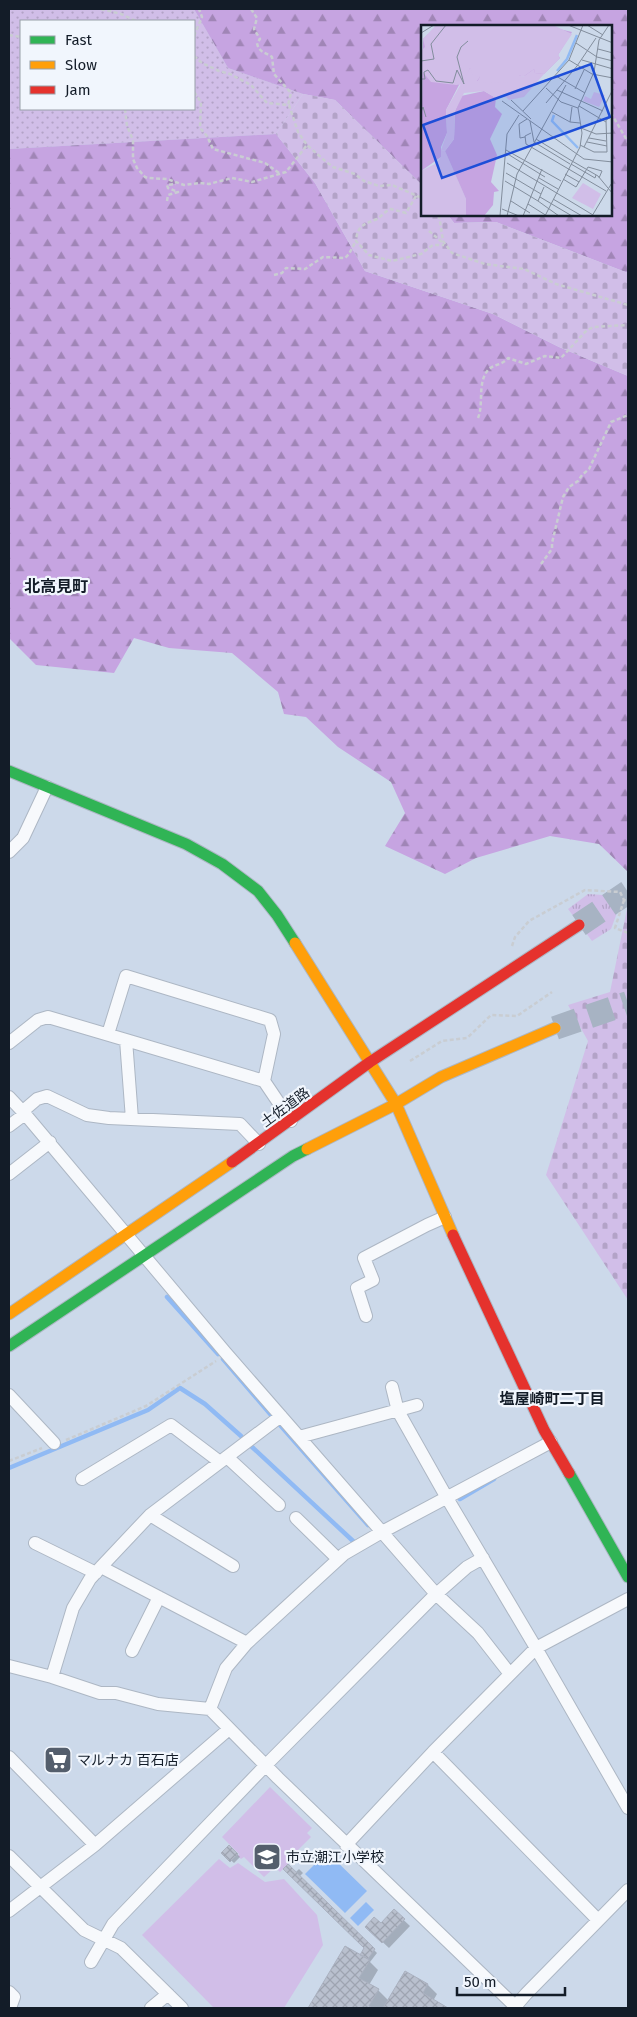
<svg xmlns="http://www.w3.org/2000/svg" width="637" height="2017" font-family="'Fira Sans','Noto Sans JP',sans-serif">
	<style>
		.grass { fill: url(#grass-dots); fill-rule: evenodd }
		.forest { fill: url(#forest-firs) }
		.cemetery { fill: url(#cemetery-stones) }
		.park { fill: url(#park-tufts) }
		.pitch { fill: #d1bee8 }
		.water { fill: #90baf4 }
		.shadow { fill: #0003 }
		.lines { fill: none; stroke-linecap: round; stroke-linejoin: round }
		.stream { stroke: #90baf4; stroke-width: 4.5 }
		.building { fill: url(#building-cross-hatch); stroke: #aab1c0 }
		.highway-tunnel { stroke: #a7b3c3; stroke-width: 24; stroke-dasharray: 24 12; stroke-linecap: butt }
		.street-casing { stroke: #adb7c4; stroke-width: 14 }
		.fast-casing { stroke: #adb7c4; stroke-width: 13 }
		.slow-casing { stroke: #adb7c4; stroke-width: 13 }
		.jam-casing { stroke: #adb7c4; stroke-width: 13 }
		.path { stroke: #c9cdd2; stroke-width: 2.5; stroke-dasharray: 4 2.5; stroke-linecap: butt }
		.street { stroke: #f7f9fc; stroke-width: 12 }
		.fast { stroke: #30b455; stroke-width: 11 }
		.slow { stroke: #ff9f0a; stroke-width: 11 }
		.jam { stroke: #e5322d; stroke-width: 11 }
		.labels { text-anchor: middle; stroke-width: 4.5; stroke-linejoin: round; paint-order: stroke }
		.street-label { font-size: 14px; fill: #131c28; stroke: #f1f6fd }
		.poi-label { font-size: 14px; fill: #131c28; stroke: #f1f6fd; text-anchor: start }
		.neighbourhood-label { font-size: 15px; font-weight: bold; fill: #131c28; stroke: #f1f6fd }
		.quarter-label { font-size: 16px; font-weight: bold; fill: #131c28; stroke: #f1f6fd }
		.inset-river { fill: none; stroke: #90baf4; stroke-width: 2.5 }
		.inset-road { fill: none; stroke: #828d9c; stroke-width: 1 }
		.view { fill: #1d4ed8; fill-opacity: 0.15; stroke: #1d4ed8; stroke-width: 2.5 }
		.inset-edge { fill: none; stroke: #131c28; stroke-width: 2.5 }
	</style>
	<defs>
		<pattern id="grass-dots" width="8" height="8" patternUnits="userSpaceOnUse" patternTransform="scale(1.25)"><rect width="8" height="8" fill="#d1bee8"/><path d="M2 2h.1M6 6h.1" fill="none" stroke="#b3a3c7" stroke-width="1.8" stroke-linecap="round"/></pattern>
		<pattern id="forest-firs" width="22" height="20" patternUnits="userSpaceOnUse" patternTransform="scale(1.25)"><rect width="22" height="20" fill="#c6a4e1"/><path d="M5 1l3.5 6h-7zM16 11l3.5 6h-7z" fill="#a085b6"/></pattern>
		<pattern id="cemetery-stones" width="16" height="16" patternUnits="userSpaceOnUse" patternTransform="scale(1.25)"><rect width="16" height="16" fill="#d1bee8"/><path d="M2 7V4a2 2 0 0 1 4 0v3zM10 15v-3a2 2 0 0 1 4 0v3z" fill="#b3a3c7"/></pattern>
		<pattern id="park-tufts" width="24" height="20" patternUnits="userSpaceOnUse" patternTransform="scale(1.25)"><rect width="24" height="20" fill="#d1bee8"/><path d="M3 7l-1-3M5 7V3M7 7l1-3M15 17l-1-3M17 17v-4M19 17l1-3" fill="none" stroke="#b3a3c7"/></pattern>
		<pattern id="building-cross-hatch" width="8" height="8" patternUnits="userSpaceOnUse" patternTransform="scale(1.25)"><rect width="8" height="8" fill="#b9c0ce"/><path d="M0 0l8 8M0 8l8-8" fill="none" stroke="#9ea4b1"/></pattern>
	</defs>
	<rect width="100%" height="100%" fill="#ccd9ea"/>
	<path class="grass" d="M9,9H194L228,68L303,94L276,134L9,149ZM21,21H194V109H21Z"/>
	<path class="forest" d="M194,9H628V273L496,222L454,223L448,215H611V26H422V185L335,100L303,94L228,68Z
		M276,134L315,183L365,271L493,314L559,347L628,376V872L599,844L550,836L476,858L445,874L385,846L405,813L391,782L338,747L306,717L284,714L278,692L232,653L169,648L134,638L114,673L36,665L9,638V149Z"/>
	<path class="cemetery" d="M303,94L335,100L422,185V215H448L454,223L496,222L628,273V376L559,347L493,314L365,271L315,183L276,134Z
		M628,904V1300L546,1175L588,1041L568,1005L610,992Z"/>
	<path class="park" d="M588,894L618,896L621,902L611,929L592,941L568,909Z"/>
	<path class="pitch" d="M270,1787L312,1828L307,1833L311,1837L289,1859L291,1861L280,1872L275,1867L264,1877L244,1857L241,1859L238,1856L239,1854L222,1837Z
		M219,1859L230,1868L238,1863L265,1882L284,1879L317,1915L323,1945L284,2008H214L142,1935Z"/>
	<path class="water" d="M327,1852L367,1891L345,1913L305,1874Z
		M366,1902L374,1910L358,1926L350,1918Z"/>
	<path class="shadow" d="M229,1846L240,1857L234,1863L223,1853Z
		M311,1853L317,1859L313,1864L307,1858Z
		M299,1869L303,1873L299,1877L377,1953L370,1962L378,1970L369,1985L378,1990L389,2001L405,1973L428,1985L437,1994L433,2001L447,2008H310L345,1948L365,1959L366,1948L295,1873Z
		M394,1911L410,1926L389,1948L373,1933Z"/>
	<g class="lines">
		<path class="stream" d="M167,1297L218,1354
			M223,1359L271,1415
			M280,1425L368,1525
			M251,1446L353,1541
			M9,1468L148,1410L180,1388L205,1404L241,1436
			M460,1499L494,1479"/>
	</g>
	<path class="building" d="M229,1845L238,1854L230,1862L221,1853Z
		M311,1851L316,1856L309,1862L305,1858Z
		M288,1864L375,1949L368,1959L360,1955L364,1948L283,1869Z
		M394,1909L405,1919L382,1943L365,1927L374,1917L381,1923Z
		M345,1946L370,1960L359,1978L379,1989L369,2006L373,2008H308Z
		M405,1971L428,1984L423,1993L448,2008H383Z"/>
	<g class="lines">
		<path class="highway-tunnel" d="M579,925L628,892
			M555,1028L628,1003"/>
		<defs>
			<path id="street" d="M9,852L23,838L47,787
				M108,1034L126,976L270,1020L274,1034L264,1081L291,1121
				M126,1040L264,1081
				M9,1043L38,1020L48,1017L126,1040L132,1119
				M9,1097L25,1114L225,1352L436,1594L478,1633L510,1674
				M23,1111L37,1099L47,1096L87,1115L109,1118L240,1124L259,1144
				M9,1126L25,1114
				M9,1174L50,1142
				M366,1316L357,1288L373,1280L364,1258L427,1225L445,1217
				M392,1387L398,1411L447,1498L536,1648L628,1808
				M9,1395L54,1443
				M299,1437L417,1405
				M227,1457L279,1505
				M82,1479L171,1425L220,1462
				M150,1515L233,1566
				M296,1518L338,1559
				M35,1543L96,1573
				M101,1567L247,1643
				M132,1651L159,1597
				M9,1666L52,1677L100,1693H116L158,1704L210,1709L278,1778L517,2008
				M52,1677L73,1608L90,1579L101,1567L150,1515L281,1416
				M210,1709L226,1668L247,1643L344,1554L382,1532L551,1442
				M433,1752L598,1920
				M9,1757L95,1845
				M346,1845L433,1752L536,1648L628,1599
				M9,1856L84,1930L121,1948L182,2008
				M9,1911L95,1845L229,1729
				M91,1962L113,1924L265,1766L433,1597L467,1567L483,1558
				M9,1992L14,1997L10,2008
				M151,2008L168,1994
				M514,2008L526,1994L628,1890"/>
			<path id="fast" d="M9,771L186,844L222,864L258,891L277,915L295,943
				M9,1346L293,1156L307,1149
				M569,1473L628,1577"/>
			<path id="slow" d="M295,943L396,1104L453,1235
				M307,1149L396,1104L441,1077L555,1028
				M9,1314L232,1162"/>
			<path id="jam" d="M232,1162L370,1062L579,925
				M453,1235L544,1430L569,1473"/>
		</defs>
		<use href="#street" class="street-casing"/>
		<use href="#fast" class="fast-casing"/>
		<use href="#slow" class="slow-casing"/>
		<use href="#jam" class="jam-casing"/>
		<path class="path" d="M101,9L121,14L136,21
			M251,9L257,18L254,29L260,39L257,43C259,53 265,52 272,57L274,74L291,93L288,105
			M9,35L21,37
			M194,36L202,17L199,9
			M194,56L202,63L219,71L230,74L251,85L267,103L289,105L298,132L307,145L324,160L333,167L355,174L364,181L379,186L392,185L422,198
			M194,92L201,102L200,128L207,136L213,149L265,163L279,173
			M125,109L127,126L133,140V159L137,168L145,177L148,178L167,179L184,185L200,183L209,184L232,178L252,182L286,172L307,145
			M611,113L628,142
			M416,196L406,213L391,209C385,211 382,216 377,219C365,224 357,225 356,241L369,255L392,261L421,254L433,245H444
			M167,201L168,195L178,192L168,188L167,185L176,184
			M439,215L443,241L452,253L485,264L524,269L556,284L628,305
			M429,231L442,242
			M274,275L282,273L286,268L305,269L323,257L345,258L349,254L356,241
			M478,418C484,404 477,383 488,370C494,364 503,365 508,358L526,364L545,356L561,358L587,330L594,327L628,325
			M541,564L552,549V543L563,497L569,487L578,481L582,475L589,469L611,422L628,415
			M624,900L615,928L628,933
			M512,946L515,937L529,921L585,890L620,892L624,900L628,901
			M410,1061L442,1041L467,1038L491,1015L517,1016L552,992
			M66,1440L146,1406L216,1361
			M9,1461L42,1448"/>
		<use href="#street" class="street"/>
		<use href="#fast" class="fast"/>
		<use href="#slow" class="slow"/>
		<use href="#jam" class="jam"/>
	</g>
	<defs>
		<symbol id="supermarket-square" viewBox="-11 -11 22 22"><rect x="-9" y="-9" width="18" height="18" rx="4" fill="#545e6c" stroke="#f1f6fd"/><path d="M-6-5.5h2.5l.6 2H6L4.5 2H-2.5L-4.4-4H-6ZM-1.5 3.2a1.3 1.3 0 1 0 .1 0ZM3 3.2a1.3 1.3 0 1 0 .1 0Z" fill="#fff"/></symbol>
		<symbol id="school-square" viewBox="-11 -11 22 22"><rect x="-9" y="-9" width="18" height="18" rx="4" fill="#545e6c" stroke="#f1f6fd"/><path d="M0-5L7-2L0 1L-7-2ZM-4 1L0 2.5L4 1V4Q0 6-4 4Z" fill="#fff"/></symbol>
	</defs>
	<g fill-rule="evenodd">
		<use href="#supermarket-square" x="42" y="1744" width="32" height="32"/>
		<use href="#school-square" x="251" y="1841" width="32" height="32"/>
	</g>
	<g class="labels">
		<g class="street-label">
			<text transform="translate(285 1107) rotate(-36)" y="5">土佐道路</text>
		</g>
		<g class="poi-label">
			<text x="77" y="1765">マルナカ 百石店</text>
			<text x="286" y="1862">市立潮江小学校</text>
		</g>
		<g class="neighbourhood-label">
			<text x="552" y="1404">塩屋崎町二丁目</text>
		</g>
		<g class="quarter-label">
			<text x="56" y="592">北高見町</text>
		</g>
	</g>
	<g transform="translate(421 25)">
		<rect width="191" height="191" fill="#ccd9ea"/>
		<path d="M20,125L24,126L45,174V191H0V146L14,139L20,132Z" fill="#d1bee8"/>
		<path d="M121,0L151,7L137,30L139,33L123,49L39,58L25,85L26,108L20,122V132L0,146L2,14L7,9ZM63,66L75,73L74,82L81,89L69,114L76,130L70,157L78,166L73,167L72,180L63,191H45V174L24,126L33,114L34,86L40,71Z" fill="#c6a4e1"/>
		<path d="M49,43L59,52L56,56L83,57L98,50L102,52L113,44L114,48L123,49L103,72L88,75L85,72L75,73L63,66L43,68L34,86L33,114L24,126L20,125L26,108L25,85Z" fill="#d1bee8"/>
		<path d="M15,0H132L151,9L137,30L139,33L123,49L114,48L113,44L102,52L98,50V54L92,57L68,58L56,57L59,52L52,50L49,43L44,54L45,59L35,60L10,57L0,45V26L4,22L2,14Z" fill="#d1bee8"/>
		<path d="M173,67L184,70L178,82L162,76L164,71L170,74ZM162,158L180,169L172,184L151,173Z" fill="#d1bee8"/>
		<path class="inset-river" d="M136,46L146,34L156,10M133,90L131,96L157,123"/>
		<path class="inset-road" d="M147,0L192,18M166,0L182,10M0,8L13,0M155,18L176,32L192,36M177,24L192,28M148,35L171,49L192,53M161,35L192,44M0,36L13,34L10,19L25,0M135,51L164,68M0,54H4L3,47L7,45L15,56L32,58L36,45L43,59L36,32L40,22L47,16M125,63L140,77L157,83M154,64L163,45M136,65L182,86M90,75L110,94M81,76L163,134L192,137M125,78L156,41L175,13M158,81L185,97M102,86L148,35L162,0M0,87L2,82L5,92M131,87L149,97L159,98M109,96L113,117M149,97L151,82M160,103L175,109L192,108M110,108L104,111L105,119L185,166M104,112L99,113L98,99L106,94M168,113L185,116M115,114L151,136M113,117L149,139M166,117L186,121M159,120L173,127H186L185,95L192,91M163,122L192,64M85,125L140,156M85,128L124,152M151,136L177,151L192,169M86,138L172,190M150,139L174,153L175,150M85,148L120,169M144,149L158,157M118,153L137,164M142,154L155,162L167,142L181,146L178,153M84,156L117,176L123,162M119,172L151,191M132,174L161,191M90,176L109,188M117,176L138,191M107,179L126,191M81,184L98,191M79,191L86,109L98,90M86,191L96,149L145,60M102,191L121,144M124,191L159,122L161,108L157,83L173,47L178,15L188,0M171,191L192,156"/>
		<path class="view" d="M170,39L189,92L21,153L2,100Z"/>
		<rect width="191" height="191" class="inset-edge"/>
	</g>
	<rect width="637" height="2017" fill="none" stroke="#131c28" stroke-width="20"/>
	<rect x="20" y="20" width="175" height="90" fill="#f1f6fd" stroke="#989fa8"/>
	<rect x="30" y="36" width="25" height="8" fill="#30b455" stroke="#989fa8"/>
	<text x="65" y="45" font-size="15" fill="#131c28">Fast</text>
	<rect x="30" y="61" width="25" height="8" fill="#ff9f0a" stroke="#989fa8"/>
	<text x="65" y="70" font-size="15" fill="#131c28">Slow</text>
	<rect x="30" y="86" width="25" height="8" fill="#e5322d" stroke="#989fa8"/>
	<text x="65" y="95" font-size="15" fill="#131c28">Jam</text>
	<path d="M457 1987v8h108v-8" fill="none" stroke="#131c28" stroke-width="2.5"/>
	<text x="464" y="1987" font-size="15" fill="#131c28" stroke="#f1f6fd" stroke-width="4" paint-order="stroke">50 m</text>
</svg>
